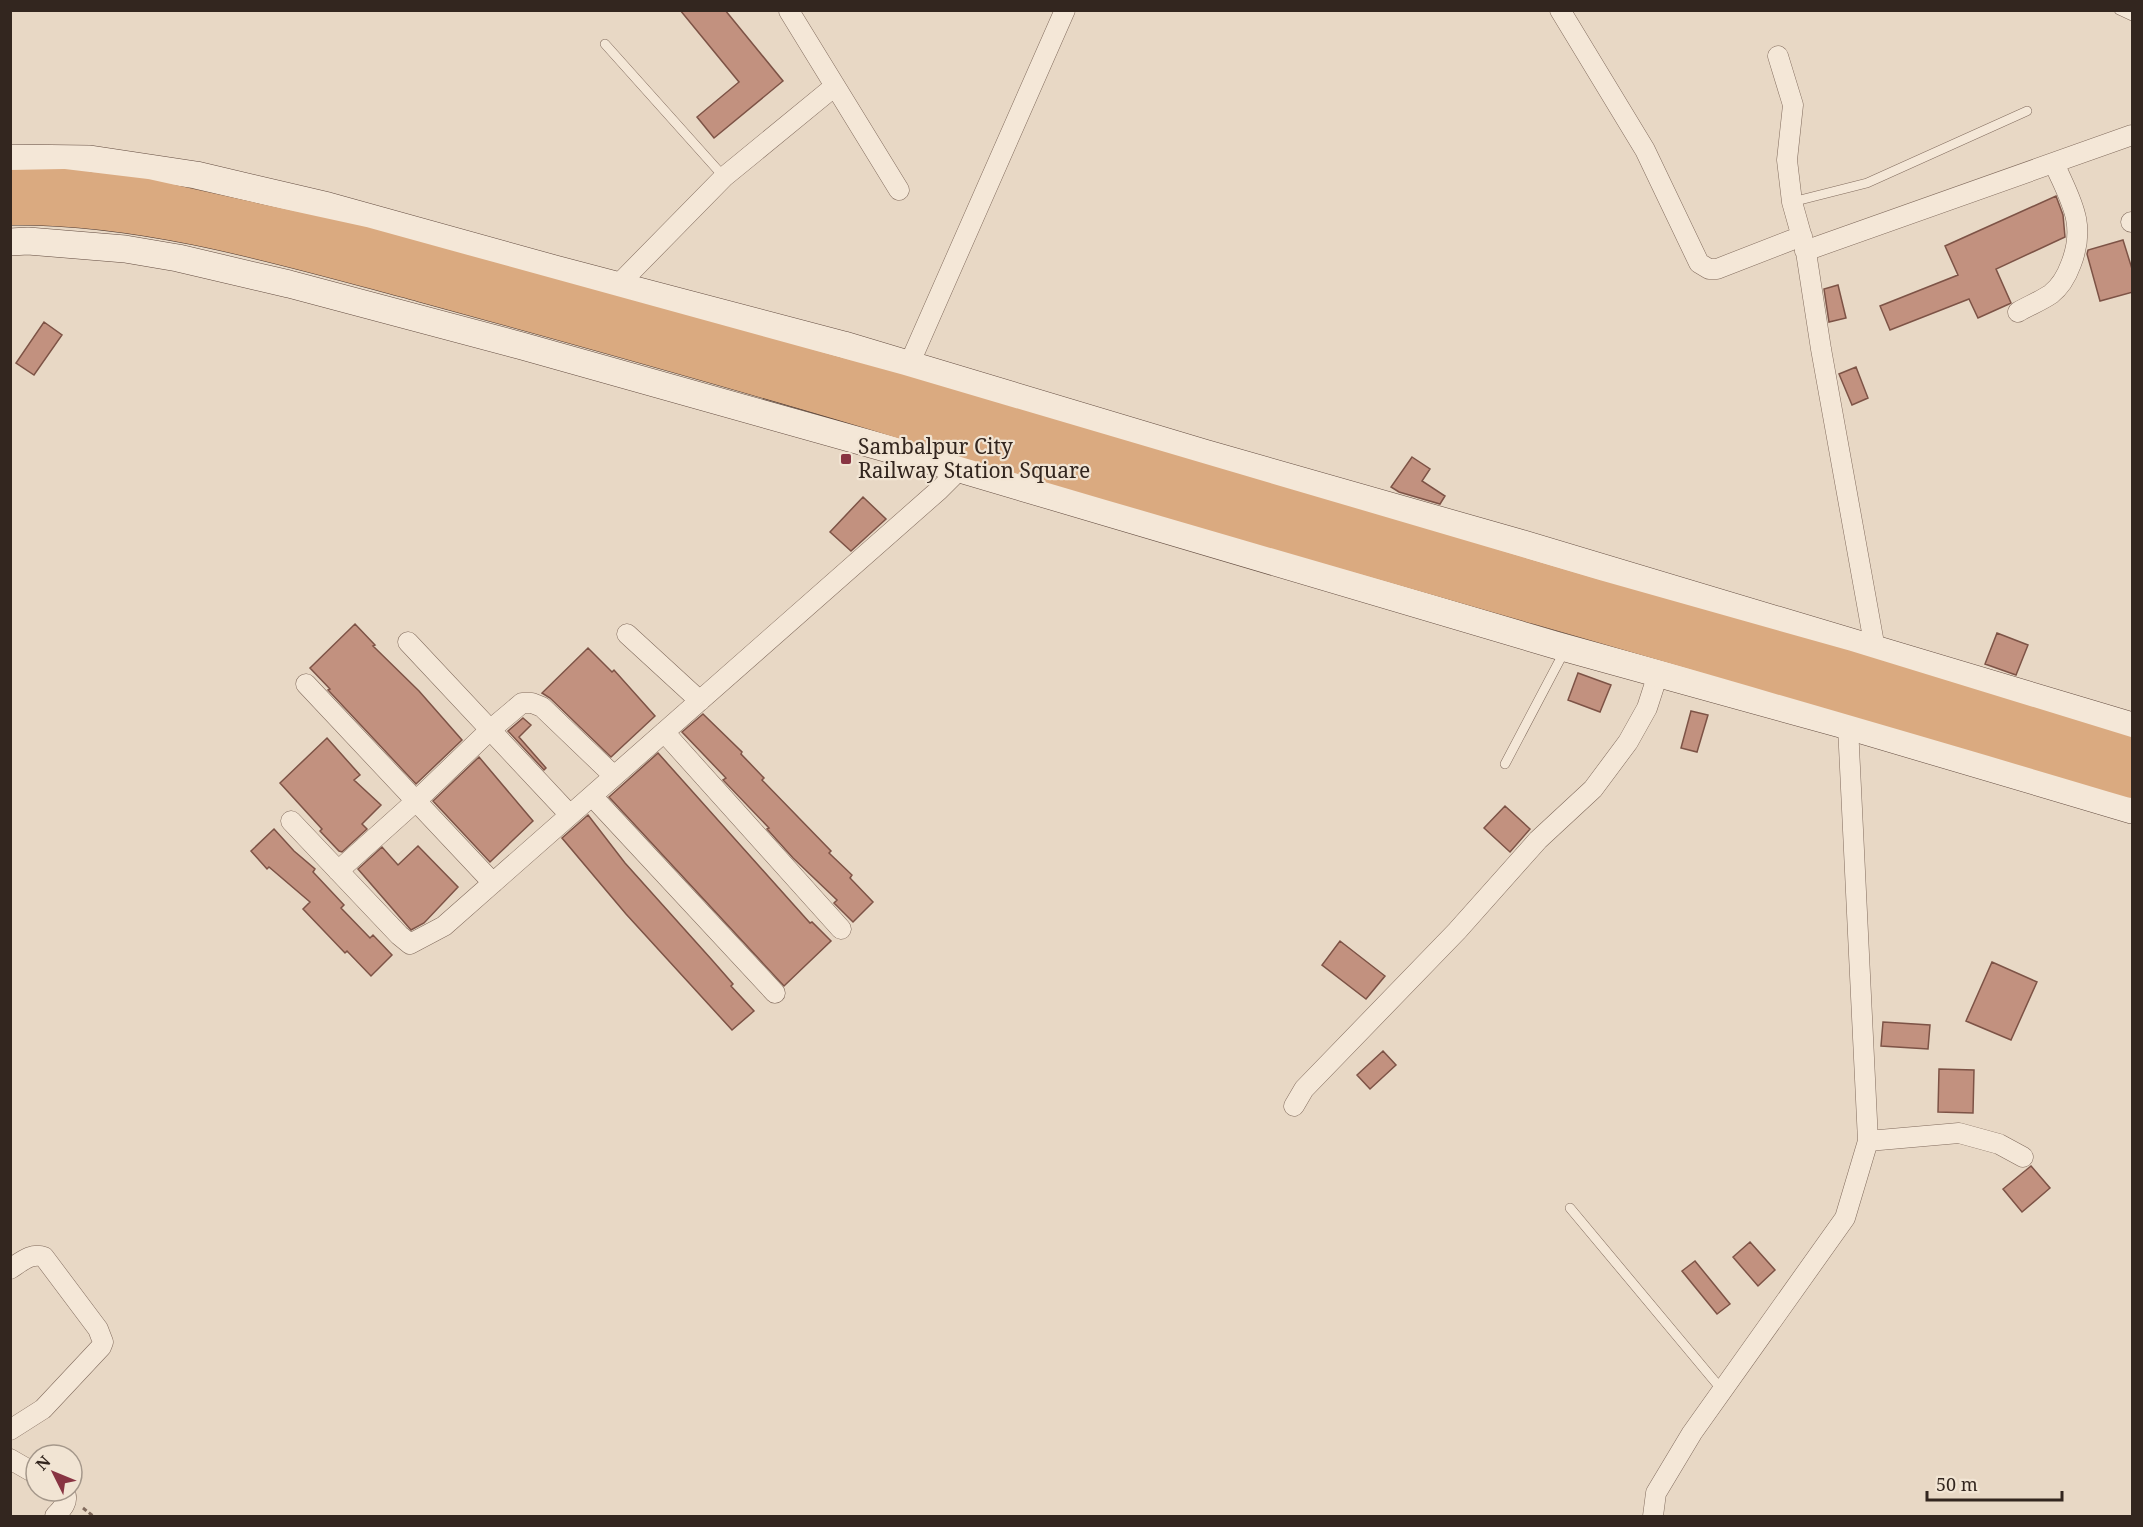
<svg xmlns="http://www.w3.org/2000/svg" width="2143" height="1527" font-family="'Noto Serif',serif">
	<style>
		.building { fill: #c2917f; stroke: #7d5346; stroke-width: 1.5 }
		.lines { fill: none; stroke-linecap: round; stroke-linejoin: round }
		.service-casing { stroke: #816b5d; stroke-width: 10 }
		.minor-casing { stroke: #816b5d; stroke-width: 21 }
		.secondary-casing { stroke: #634c40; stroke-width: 28 }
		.trunk-casing { stroke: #4f3a31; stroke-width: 33 }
		.path { stroke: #816b5d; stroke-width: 3; stroke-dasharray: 4.5 3; stroke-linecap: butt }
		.service { stroke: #f4e7d7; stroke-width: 9 }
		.minor { stroke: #f4e7d7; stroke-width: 20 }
		.secondary { stroke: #f4e7d7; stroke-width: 27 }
		.trunk { stroke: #daaa80; stroke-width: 32 }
		.poi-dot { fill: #883442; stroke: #f1e4d3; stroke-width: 2 }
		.labels { text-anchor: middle; stroke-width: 4.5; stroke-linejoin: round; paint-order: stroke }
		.poi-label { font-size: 21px; fill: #33261f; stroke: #f1e4d3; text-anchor: start }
	</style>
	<rect width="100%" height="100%" fill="#e8d8c5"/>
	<path class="building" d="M680,10H725L783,81L714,138L697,117L739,82Z
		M2056,196L2063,215L2065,237L1996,269L2011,303L2009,304L1978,318L1969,299L1890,330L1880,306L1958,275L1945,246Z
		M2123,240L2133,272V292L2100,301L2087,254L2088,250Z
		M1838,285L1846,318L1829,322L1824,289Z
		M44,322L62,335L34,375L16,363Z
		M1856,367L1868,398L1852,405L1839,374Z
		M1412,457L1430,469L1422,481L1445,496L1440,504L1399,492L1391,487Z
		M863,497L886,519L851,551L830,532Z
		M355,624L375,645L373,646L419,691L462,740L416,784L328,690L330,689L310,668Z
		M1997,633L2028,645L2016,675L1985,664Z
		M588,648L612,672L614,670L655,716L611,757L550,698L542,693Z
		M1578,673L1611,685L1600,712L1568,700Z
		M1691,711L1708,715L1697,752L1681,748Z
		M703,714L742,752L741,754L764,778L762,780L831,851L829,853L852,875L850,878L873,902L853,922L834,903L837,900L793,858L767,829L769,828L723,780L726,778L682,732Z
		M523,718L531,725L519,737L546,768L544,770L508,731Z
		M327,738L360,775L354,780L381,805L362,824L367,829L342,852L339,851L320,831L322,829L280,783Z
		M658,753L810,923L812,922L831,941L784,986L609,797Z
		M479,757L533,821L490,862L433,801Z
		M1505,806L1530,829L1510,852L1484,828Z
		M588,815L625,863L712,960L733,984L731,986L754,1011L732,1030L626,914L562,838Z
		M274,829L294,851L315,869L313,872L344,905L341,908L370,938L373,935L392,955L371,976L347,951L345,953L303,909L310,902L269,867L267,869L251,851Z
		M418,846L458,887L424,923L411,930L358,869L382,847L398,865Z
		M1340,941L1385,976L1366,999L1322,965Z
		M1992,962L2037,982L2011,1040L1966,1021Z
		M1883,1022L1930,1025L1928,1049L1881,1046Z
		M1383,1051L1396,1065L1370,1089L1357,1075Z
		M1939,1069L1974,1070L1973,1113L1938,1112Z
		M2031,1166L2050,1188L2022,1212L2003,1189Z
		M1750,1242L1775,1270L1758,1286L1733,1257Z
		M1695,1261L1730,1304L1717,1314L1682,1271Z"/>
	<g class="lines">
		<defs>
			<path id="service" d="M2119,10L2132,16
				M605,44L724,177
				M1792,202L1867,183L2027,111
				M1505,764L1564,652
				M1570,1208L1722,1390"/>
			<path id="minor" d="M1560,10L1645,150L1699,263L1709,269H1717L1802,236
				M789,11L899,190
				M1778,56L1793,105L1787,160L1792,202L1806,252L1821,349L1877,660
				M2131,222H2132
				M1805,251L2132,135
				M617,286L724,177L835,86
				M2018,312C2028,306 2041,301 2051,294C2060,287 2067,275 2071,264C2087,223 2070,200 2054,163
				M904,376L1065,10
				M627,634L700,701
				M408,642L570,815
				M306,684L493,883
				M664,732L841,929
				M592,796L775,993
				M291,821L399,935L410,944L444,926L939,490L960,469
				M338,871L416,801L490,730L522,703H532L542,707L614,776
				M1294,1106L1304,1089L1457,931L1538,840L1593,789L1628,742L1647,708L1658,674
				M1868,1141L1959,1133L1999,1144L2023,1157
				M10,1269C21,1262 32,1252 44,1257L98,1329L103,1342L101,1347L43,1409L10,1430
				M10,1459L36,1474
				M55,1516C62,1509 70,1501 64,1491
				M1653,1516L1656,1493L1692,1433L1845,1218L1868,1141L1848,726"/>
			<path id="secondary" d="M10,158L90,159L196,175L328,206L555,269L844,345L1204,453L1520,543L2132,726
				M10,242L28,241L125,249L178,258L289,284L522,346L960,469L1555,645L1848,726L2132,810"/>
			<path id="trunk" d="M10,186L63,185L146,195L364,243L898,390L1594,595L1845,666L2132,754
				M10,209C147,207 291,251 422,286C579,329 735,372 890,419C1303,544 1719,658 2132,782"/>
		</defs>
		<use href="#service" class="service-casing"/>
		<use href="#minor" class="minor-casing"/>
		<use href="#secondary" class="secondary-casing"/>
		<use href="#trunk" class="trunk-casing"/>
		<path class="path" d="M83,1508L93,1516"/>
		<use href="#service" class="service"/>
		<use href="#minor" class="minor"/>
		<use href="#secondary" class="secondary"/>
		<use href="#trunk" class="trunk"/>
	</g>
	<rect class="poi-dot" x="840" y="453" width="12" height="12" rx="3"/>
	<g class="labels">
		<g class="poi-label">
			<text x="858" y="454">Sambalpur City<tspan x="858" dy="24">Railway Station Square</tspan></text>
		</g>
	</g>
	<rect width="2143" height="1527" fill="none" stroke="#33261f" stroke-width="24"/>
	<g transform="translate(54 1473) rotate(313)"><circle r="28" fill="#f1e4d3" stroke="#a5988b" stroke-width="1.5"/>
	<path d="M0-4.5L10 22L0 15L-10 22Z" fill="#883442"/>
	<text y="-9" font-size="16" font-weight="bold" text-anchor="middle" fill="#33261f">N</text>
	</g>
	<path d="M1927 1491v9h135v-9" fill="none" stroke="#33261f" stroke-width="3"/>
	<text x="1936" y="1491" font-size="18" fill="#33261f" stroke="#f1e4d3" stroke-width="4.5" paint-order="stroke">50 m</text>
</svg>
